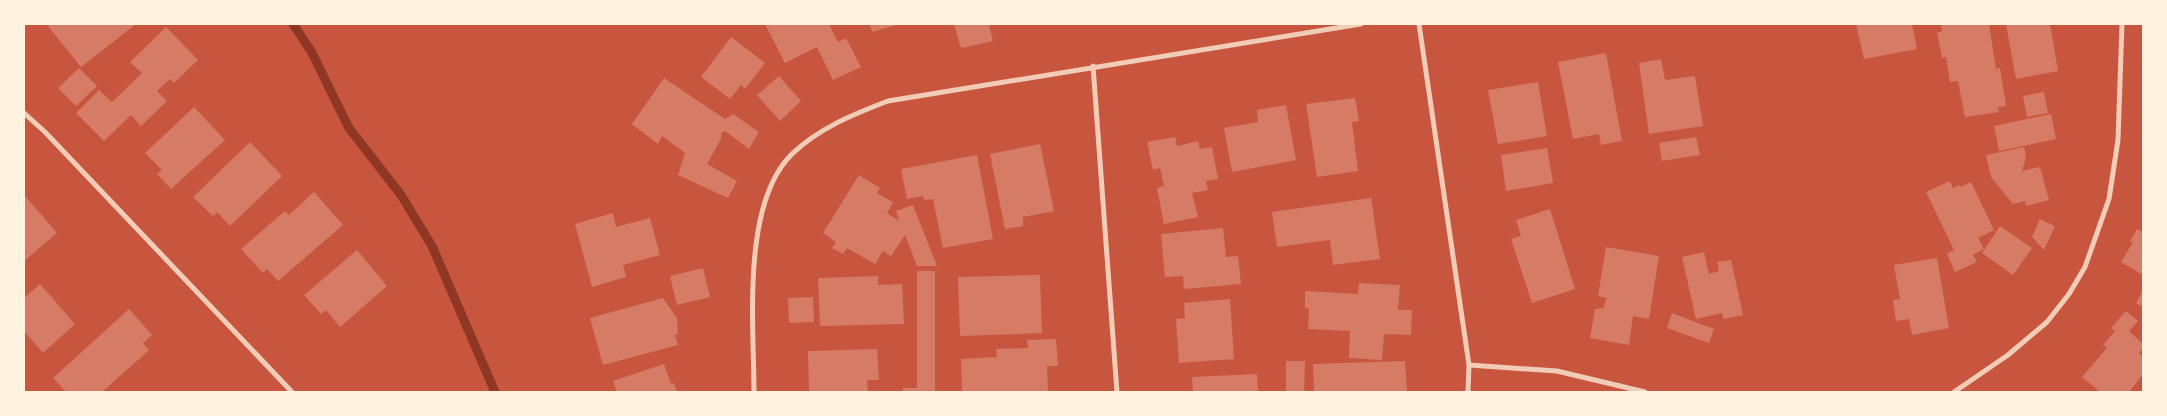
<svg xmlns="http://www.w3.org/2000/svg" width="2167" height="416" font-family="'Sofia Sans Condensed',sans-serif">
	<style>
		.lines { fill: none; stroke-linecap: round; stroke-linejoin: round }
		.stream { stroke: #8f3625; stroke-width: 9 }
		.building { fill: #d67c66 }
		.minor { stroke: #f1ccb7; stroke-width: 5 }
	</style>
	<rect width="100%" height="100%" fill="#c8553d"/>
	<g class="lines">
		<path class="stream" d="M293,24L311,51L349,128L401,195L432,246L495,392"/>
	</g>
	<path class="building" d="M51,24H136L81,67L48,26Z
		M765,24H829L838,42L846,38L861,67L833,80L817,47L785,63Z
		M870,24H900L872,32Z
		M954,24H989L993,41L961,48Z
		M1856,24H1912L1917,49L1864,59Z
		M1941,24H1989L1996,69L2000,68L2006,106L1998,107L1999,112L1965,117L1958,81L1950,82L1946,57L1942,58L1937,32H1942Z
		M2006,24H2050L2058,71L2016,79Z
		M166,27L198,60L174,83L170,79L157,91L167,101L141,126L131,115L104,141L76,113L99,90L112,102L142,73L130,62Z
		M731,37L765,63L745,89L741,85L730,99L701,77Z
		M1606,53L1622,141L1601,145L1599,134L1573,139L1558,62Z
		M1661,59L1665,80L1695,76L1703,126L1649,134L1639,63Z
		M79,68L97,86L76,106L58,88Z
		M779,76L801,101L780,121L757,95Z
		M664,78L725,119L733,114L759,132L749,149L725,131L721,133V139L707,164L737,181L728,198L678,175L685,153L662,136L658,144L632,124Z
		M1538,82L1547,136L1498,144L1488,90Z
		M2044,92L2048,113L2027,117L2023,96Z
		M1355,98L1359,121L1352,122L1358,171L1317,177L1306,104Z
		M1286,105L1296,160L1232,172L1224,128L1258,122L1257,110Z
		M194,107L225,140L171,189L157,174L162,170L145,153Z
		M2051,114L2056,139L1999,151L1994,126Z
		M1175,137L1177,146L1198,141L1200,149L1212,147L1218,179L1206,181L1208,190L1192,193L1198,217L1164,224L1157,188L1164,186L1160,168L1153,170L1147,142Z
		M1696,137L1700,155L1662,161L1659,143Z
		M250,142L282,176L230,226L217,212L213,216L193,197Z
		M1040,144L1054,211L1023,217V226L1005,229L990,154Z
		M2024,147L2026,157L2022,171L2040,167L2049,200L2026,206L2025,201L2013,204L1991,177L1986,155Z
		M1547,148L1553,183L1506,191L1501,155Z
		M977,155L993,239L943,248L933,199L924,200L923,196L907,199L901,169Z
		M859,175L880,188L877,193L893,202L887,213L899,221L896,211L913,205L937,266H917L905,235L891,256L883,251L875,264L847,248L843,254L832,248L836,242L823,233Z
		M1950,181L1953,188L1960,185L1961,187L1971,182L1994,230L1978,238L1984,249L1973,255L1977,262L1955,272L1947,254L1954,250L1926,192Z
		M314,192L343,225L278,281L267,269L263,273L241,249L285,211L289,215Z
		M26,197L57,233L24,261V198Z
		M1371,198L1380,259L1333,265L1330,240L1277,247L1272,212Z
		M1550,209L1575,289L1532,303L1511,239L1521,236L1516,220Z
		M613,213L616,227L650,218L660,255L623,265L626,277L592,287L575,224Z
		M2040,219L2055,226L2044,250L2032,237Z
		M2000,226L2032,248L2013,275L1982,253Z
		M1223,228L1226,257L1238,256L1241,284L1184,289L1183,276L1165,277L1161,234Z
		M2137,229L2143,232V275L2121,262L2133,242L2130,241Z
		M1606,247L1659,256L1649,319L1633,316L1629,345L1590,338L1595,309L1604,308L1606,298L1598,296Z
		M357,250L387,286L340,327L326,310L321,314L304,295Z
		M1704,252L1709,274L1719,271L1717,262L1731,260L1743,315L1724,319L1722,313L1696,319L1682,257Z
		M1937,258L1949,328L1912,335L1909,319L1896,321L1893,300L1900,299L1894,265Z
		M703,268L710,297L677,305L670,276Z
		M917,271H935V392H903V388H917Z
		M1040,275L1042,333L960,336L958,277Z
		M878,276V285L902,284L904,324L820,326L818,278Z
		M1359,283L1400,285L1398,310H1412L1411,335L1384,334L1382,360L1349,358L1350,331L1308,329L1309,309L1305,308V291L1358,294Z
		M40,284L75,324L43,353L24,331V298Z
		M2143,290V307L2136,303Z
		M813,297L814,322L789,323L788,298Z
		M663,298L677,318L678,334L675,335L678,345L603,365L590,318Z
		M1230,299L1234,359L1179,363L1176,319L1185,318L1184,303Z
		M129,309L152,335L143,343L149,350L102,392H66L53,378Z
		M2126,311L2138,321L2129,331L2143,344V348L2139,353L2143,357V374L2129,392H2100L2082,377L2107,348L2103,345L2115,331L2111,328Z
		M1672,313L1714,329L1709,343L1667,328Z
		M1056,339L1058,366H1047L1048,392H962L961,359L997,357L996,349L1028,348L1027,340Z
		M877,349L879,380H867L868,392H809L808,351Z
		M1286,361H1305L1304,392H1286Z
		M1405,361L1407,392H1314L1313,364Z
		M664,364L671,384L674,383L677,392H617L613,381Z
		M1257,374L1258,392H1193L1192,377Z"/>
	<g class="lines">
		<path class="minor" d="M1419,24L1469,365L1468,392
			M1093,66L1117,392
			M24,113L45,132L292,392
			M1469,365L1557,371L1645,392
			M754,392C754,326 741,204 792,154C819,128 854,114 888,101L1361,24
			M1954,392L2008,355L2047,322L2069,294L2085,267L2109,199L2118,140L2122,24"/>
	</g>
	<rect width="2167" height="416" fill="none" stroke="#fff3e0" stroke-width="50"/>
</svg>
